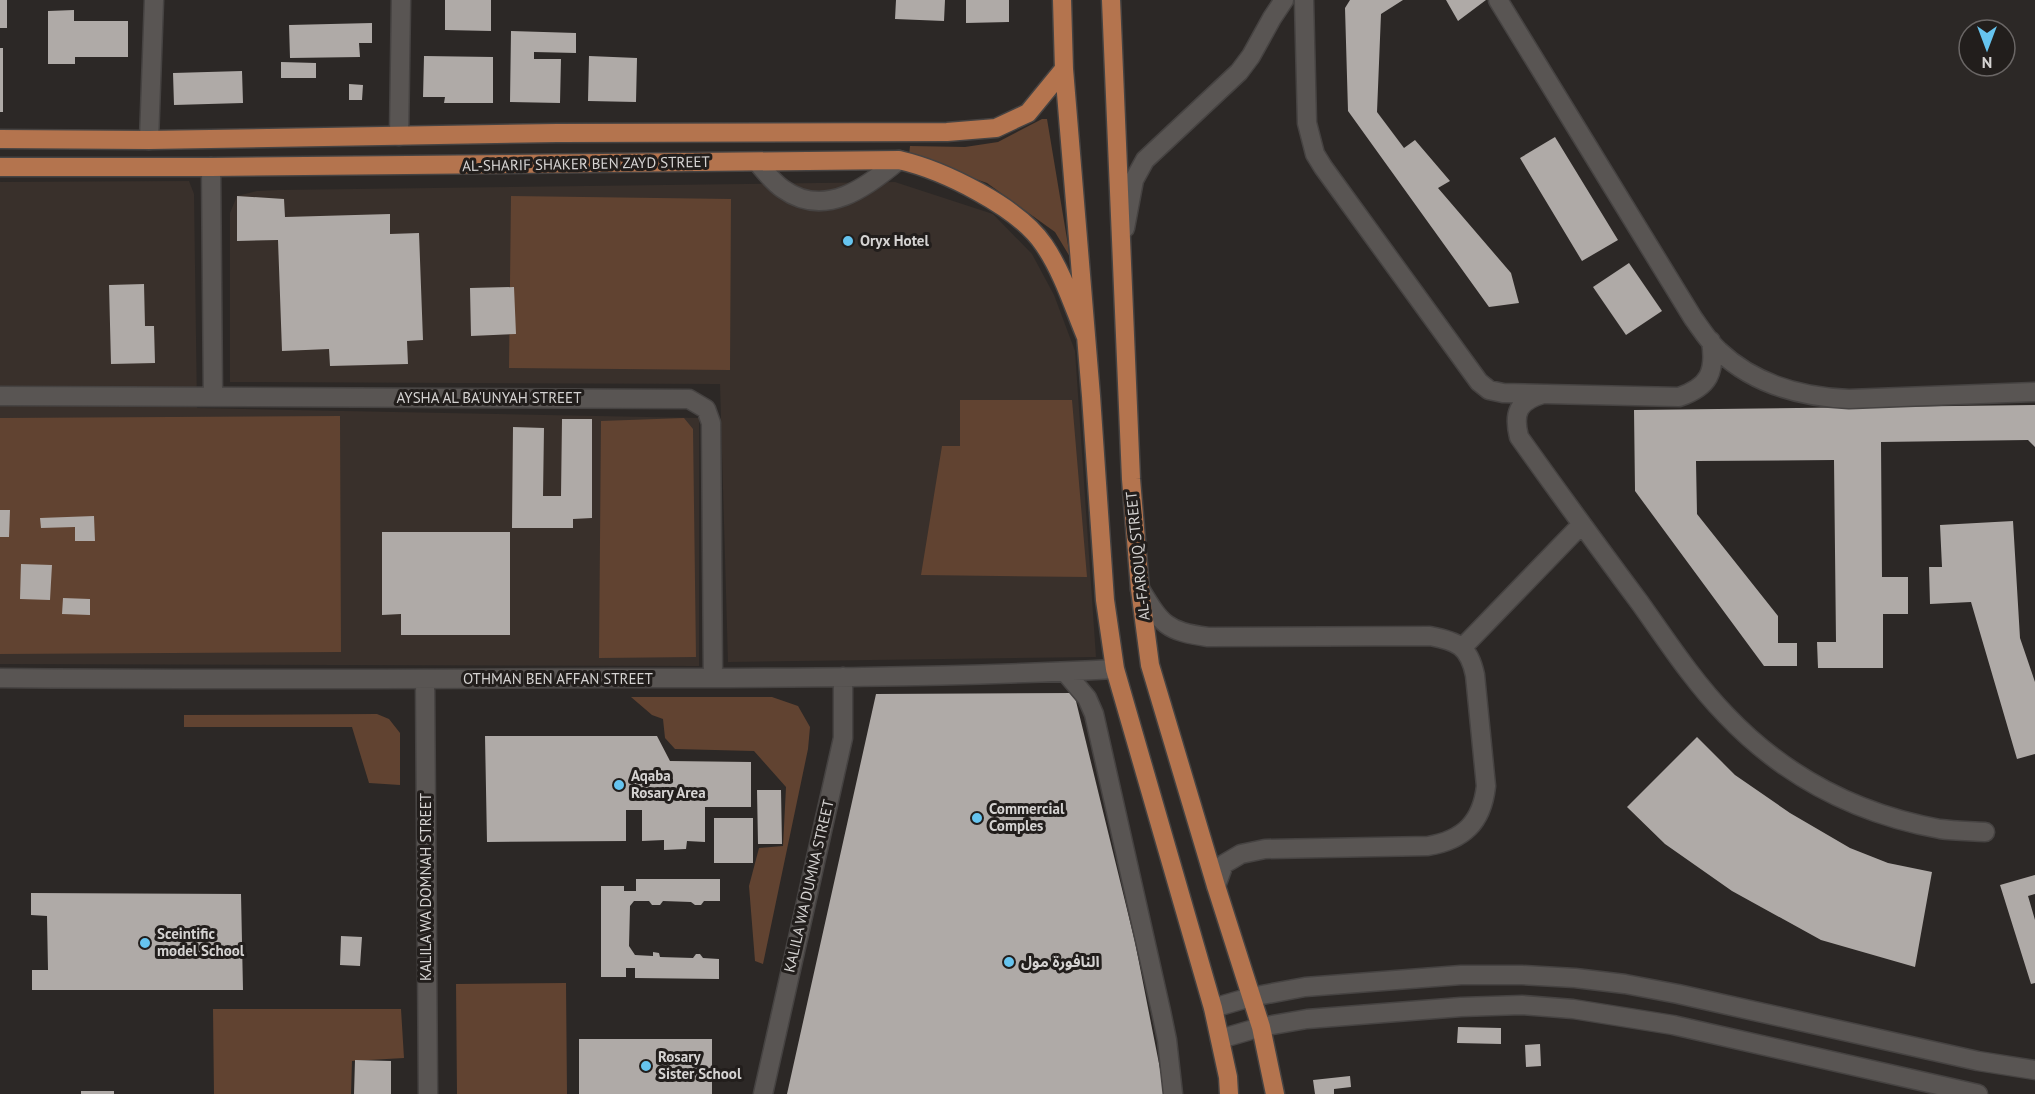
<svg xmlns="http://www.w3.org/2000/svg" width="2035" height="1094" font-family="'PT Sans','Noto Sans Arabic',sans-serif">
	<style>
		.built { fill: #39302b }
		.green { fill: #614331 }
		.building { fill: #afaaa7 }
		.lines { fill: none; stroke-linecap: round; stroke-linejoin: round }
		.street-casing { stroke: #464342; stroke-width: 21 }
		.primary-casing { stroke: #464342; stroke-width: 21 }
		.street { stroke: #595553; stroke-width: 18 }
		.primary { stroke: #b4744e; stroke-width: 18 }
		.poi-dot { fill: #66c4ef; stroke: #221e1c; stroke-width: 2 }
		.labels { text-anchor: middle; stroke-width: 6; stroke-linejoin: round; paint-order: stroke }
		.street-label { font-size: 15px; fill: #d5d3d2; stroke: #221e1c }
		.poi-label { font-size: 15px; font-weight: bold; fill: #d5d3d2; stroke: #221e1c; text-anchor: start }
	</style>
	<rect width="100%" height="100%" fill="#2c2826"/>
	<path class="built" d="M189,181L194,194L197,408L699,418V666L0,664V182Z
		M895,182L993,214L1032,254L1054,295L1075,351L1096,657L728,662L720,384L230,382V213L237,196L257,191L278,190Z"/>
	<path class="green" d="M1042,119H1047L1070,257L1055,232L987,183L909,156L910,146L965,147L998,142Z
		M511,196L731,199L730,370L509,368Z
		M960,400H1072L1087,577L921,575L942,446H960Z
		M340,416L341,652L0,654V418Z
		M684,418L693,429L696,657L599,658L601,421Z
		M631,697H772L798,706L810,727L808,749L763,964L755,961L749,886L759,848L783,846L786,787L754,751L675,749L665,738L663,719L652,715Z
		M377,714L389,719L400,733V785L369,783L352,727H184V715Z
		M566,983L567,1094H457L456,984Z
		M213,1009H401L404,1058L352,1061L351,1094H214Z"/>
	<path class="building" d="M0,0H7V28H0Z
		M445,0H491V31L445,30Z
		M896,0H945L944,21L895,19Z
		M966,0H1009V22L966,23Z
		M1350,0H1403L1381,14L1377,112L1404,148L1415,140L1450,181L1438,188L1511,273L1519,303L1489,307L1348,111L1345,8Z
		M1446,0H1486L1458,21Z
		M74,10V21H128V57H75V64H48V11Z
		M372,23V43H359L360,57L290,58L289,25Z
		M511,31L576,33V53L534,52V59H561L560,103L510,102Z
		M0,48H3V112H0Z
		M424,56L493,57V103H444L445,97H423Z
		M589,56L637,58L636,102L588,101Z
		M281,62L316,63V78H281Z
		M242,71L243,103L174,105L173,73Z
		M349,84L363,85L362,100H349Z
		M1555,137L1618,240L1582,261L1520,158Z
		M237,196L284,199L285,217L390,214V234L419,233L423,340L407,341L408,364L330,366L329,349L282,351L278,240L237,241Z
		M1629,263L1662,311L1626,335L1593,287Z
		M144,284L145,326H154L155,363L111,364L109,285Z
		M514,287L516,334L471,336L470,288Z
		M2035,405V447L2028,440L1881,442L1882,577H1908V614H1883V668H1818L1817,642H1836L1834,460L1696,461L1697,514L1778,616V643H1797V666H1764L1635,491L1634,410Z
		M562,419H592V518L573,519V528H512L513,427L544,428L543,496H561Z
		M0,510H10L9,537H0Z
		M94,516L95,541H75V527L41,528L40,518Z
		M2013,521L2020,638L2035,682V754L2017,759L1971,602L1930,604L1929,567H1942L1940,525Z
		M382,532H510V635H401V614L382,615Z
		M21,564L52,565L50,600L20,599Z
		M63,598L90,599V615L62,614Z
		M1074,693L1135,942L1165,1094H787L876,694Z
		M485,736H657L670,761L751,762V807H705V842L687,841L686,849L664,850V840L642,841V810H626V841L487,842Z
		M1697,737L1735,775L1790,813L1850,848L1888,863L1932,872L1915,967L1821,940L1732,891L1665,844L1627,807Z
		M757,790H781L782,844H758Z
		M714,818H753V863H714Z
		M2035,875V894L2028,896L2035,920V983L2031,984L2000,885Z
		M636,879H720V901H704L701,905H695L691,902L663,901L660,905H652L649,901H634L630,906L629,946L635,955L653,956V952L659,953L660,957L693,958L696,954H700L703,958L719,959V979L635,978V968H626V977H601V886H624V891H636Z
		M31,893L241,894L243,990H32V970H48L47,916L31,915Z
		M341,936L362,937L360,966L340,965Z
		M1458,1027L1501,1028V1044L1457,1043Z
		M579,1039H712V1094H579Z
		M1540,1044L1541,1066L1526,1067L1525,1045Z
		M355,1060L391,1061V1094H354Z
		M1350,1076L1351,1087L1334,1089V1094H1315L1313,1080Z
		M81,1091H114V1094H81Z"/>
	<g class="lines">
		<defs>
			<path id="street" d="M1304,0L1307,123L1315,154L1323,167L1479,382L1489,390L1503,393L1679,397C1709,387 1716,372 1711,341
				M1498,0L1693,318C1701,329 1709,342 1719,351C1755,385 1801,397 1849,399L2035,392
				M399,136L401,0
				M149,140L154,0
				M757,162C765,172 773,182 783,189C825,219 867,187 899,160
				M211,167L213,397
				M1125,228L1134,180L1145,160L1239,72L1251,56L1272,18L1284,0
				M1543,394C1518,401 1513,413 1519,437C1559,493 1599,548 1640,603C1667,641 1693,681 1726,715C1784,776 1857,814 1940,829C1955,831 1970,831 1985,832
				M0,396L689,399L706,409L711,423L713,678
				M1140,589C1162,625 1166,631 1208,637L1430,636C1457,641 1469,646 1475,675L1486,786C1482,823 1463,840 1428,846L1265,849L1241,854L1224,864L1216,886
				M1462,648L1582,524
				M1065,672L1087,698L1094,714L1161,1011L1167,1040L1173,1094
				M0,678C204,680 407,679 611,678C779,678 947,678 1115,669
				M425,679L428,1094
				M1213,1008L1251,997L1305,987L1461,975H1522L1575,978L1625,984L1678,994L1978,1061L2035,1070
				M1220,1039L1261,1027L1307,1019L1461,1007L1522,1005L1573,1009L1673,1025L1978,1094
				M763,1094L843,738V677"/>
			<path id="primary" d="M1062,0L1064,69L1091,396L1105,600L1115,669L1213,1008L1228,1077L1229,1094
				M1111,0L1131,479L1140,589L1150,665L1216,886L1261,1027L1275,1094
				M0,139L149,140L557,133L947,132L996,128L1028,113L1064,69
				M0,167H211L899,160C943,170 1019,207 1044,245C1063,273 1073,306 1086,337"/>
		</defs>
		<use href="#street" class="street-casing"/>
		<use href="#primary" class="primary-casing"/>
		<use href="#street" class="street"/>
		<use href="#primary" class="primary"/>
	</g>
	<g class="poi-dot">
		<circle cx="848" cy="241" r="6"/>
		<circle cx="619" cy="785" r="6"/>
		<circle cx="977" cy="818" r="6"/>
		<circle cx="145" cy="943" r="6"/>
		<circle cx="1009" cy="962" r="6"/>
		<circle cx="646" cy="1066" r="6"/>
	</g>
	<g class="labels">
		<g class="street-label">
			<text transform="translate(586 164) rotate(-1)" y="5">AL-SHARIF SHAKER BEN ZAYD STREET</text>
			<text x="489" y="403">AYSHA AL BA'UNYAH STREET</text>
			<text transform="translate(1138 556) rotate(-96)" y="5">AL-FAROUQ STREET</text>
			<text x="558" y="684">OTHMAN BEN AFFAN STREET</text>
			<text transform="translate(809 886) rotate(-77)" y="5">KALILA WA DUMNA STREET</text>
			<text transform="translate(426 887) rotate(-90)" y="5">KALILA WA DOMNAH STREET</text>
		</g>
		<g class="poi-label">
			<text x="860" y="246">Oryx Hotel</text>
			<text x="631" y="781">Aqaba<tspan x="631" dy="17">Rosary Area</tspan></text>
			<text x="989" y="814">Commercial<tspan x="989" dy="17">Comples</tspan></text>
			<text x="157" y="939">Sceintific<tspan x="157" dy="17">model School</tspan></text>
			<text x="1021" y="967">النافورة مول</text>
			<text x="658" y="1062">Rosary<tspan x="658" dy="17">Sister School</tspan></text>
		</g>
	</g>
	<g transform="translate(1987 48) rotate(180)"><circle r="28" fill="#221e1c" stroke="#6a6665" stroke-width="1.5"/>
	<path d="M0-4.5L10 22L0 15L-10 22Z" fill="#66c4ef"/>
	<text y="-9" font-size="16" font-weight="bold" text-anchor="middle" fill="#d5d3d2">N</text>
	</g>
</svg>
